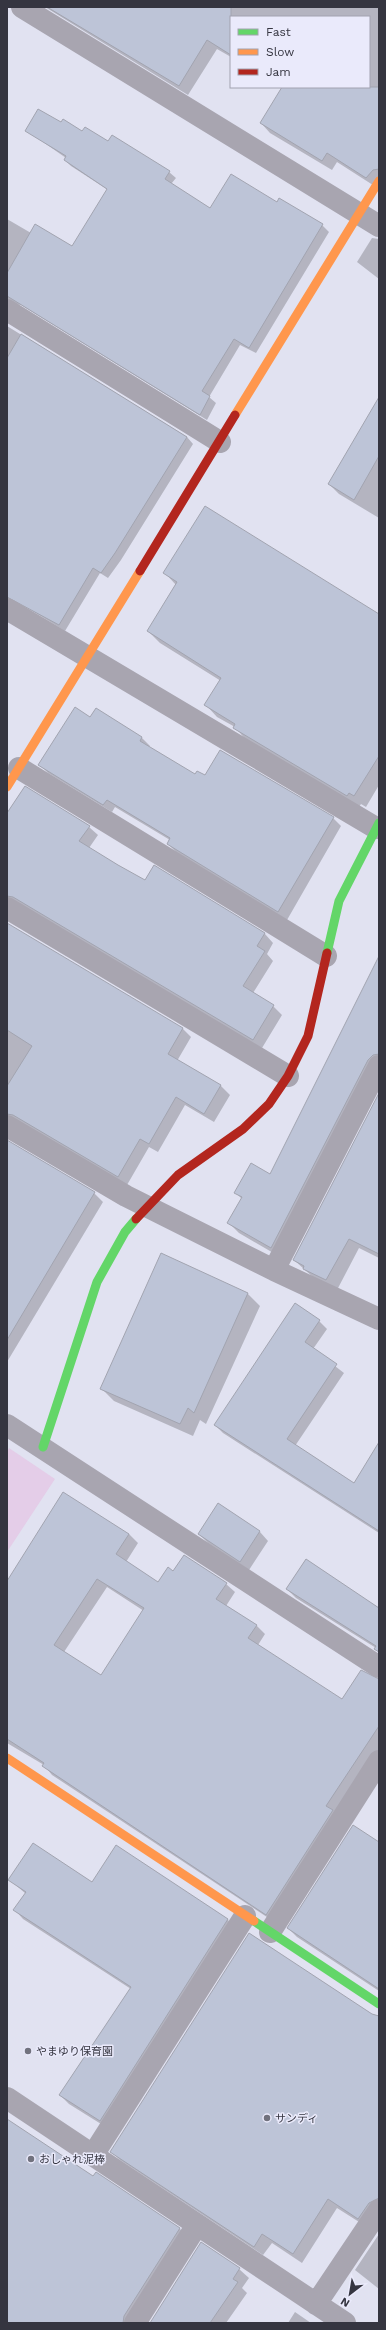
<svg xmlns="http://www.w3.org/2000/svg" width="386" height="2330" font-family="'Work Sans','Noto Sans JP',sans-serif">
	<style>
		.green { fill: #e4cde8 }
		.shadow { fill: #0003; fill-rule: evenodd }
		.building { fill: #bdc4d7; stroke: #a2a4b0; fill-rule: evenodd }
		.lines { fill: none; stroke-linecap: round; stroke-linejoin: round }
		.street { stroke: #a8a5b0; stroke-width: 22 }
		.fast { stroke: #63d668; stroke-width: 9 }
		.slow { stroke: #ff974d; stroke-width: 9 }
		.jam { stroke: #b3261e; stroke-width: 9 }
		.poi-dot { fill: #71727e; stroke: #eaeafb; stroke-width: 1.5 }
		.labels { text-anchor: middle; stroke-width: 3; stroke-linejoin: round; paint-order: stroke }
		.poi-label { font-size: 11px; fill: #353540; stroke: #eaeafb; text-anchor: start }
	</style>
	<rect width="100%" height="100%" fill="#e1e2f1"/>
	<path class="green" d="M9,1448L55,1479L7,1552V1452Z"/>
	<path class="shadow" d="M45,7H379V183L376,187L337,162L332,170L270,133L261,123L282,88L280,87H369V17H231V57L217,49L188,95Z
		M62,124L109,142L169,172L176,178L171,184L211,209L277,203L280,199L322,225L329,232L256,353L240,345L209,397L216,403L207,420L21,305L14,304L7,306V219L31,233L72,247L108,190L71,166L65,160L66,158L26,130Z
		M372,238L379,239V279L357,262Z
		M7,326L187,437L193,444L121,560L108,578L100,573L65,631L21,604L7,602Z
		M379,399L378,483L379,518L339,494L329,484Z
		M165,573L379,616V785L366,807L361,804L359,807L246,740L235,727L217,717L206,705L221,681L160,643L148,631L176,585Z
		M90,718L142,738L150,746L149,747L195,775L205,776L333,818L341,826L287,920L176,852L168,844L170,840L115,807L112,812L48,773L40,765Z
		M7,815L89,827L98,835L89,848L145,882L154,867L265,934L273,943L267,954L273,961L253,993L273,1006L282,1015L262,1048L7,909Z
		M7,924L183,1029L191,1037L177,1061L221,1086L230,1095L214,1122L185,1105L158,1152L149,1147L127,1185L7,1127Z
		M379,958V1070L282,1258L239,1233L229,1223L242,1199L236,1193L270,1175Z
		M379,1095V1258L359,1248L337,1290L315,1279L294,1260Z
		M7,1142L94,1193L103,1202L7,1362Z
		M247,1293L260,1306L206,1424L200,1420L193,1436L114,1401L101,1388Z
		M319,1321L327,1329L313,1349L344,1373L295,1446L354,1484L379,1444V1533L223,1433L215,1425Z
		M218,1505L260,1532L268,1541L249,1570L208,1543L199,1534Z
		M129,1534L138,1543L126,1562L158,1583L174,1573L226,1584L235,1592L226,1606L256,1625L265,1634L258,1645L343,1701L379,1711V1762L276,1923L52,1775L44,1765L7,1743V1583ZM107,1587L144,1611L101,1677L64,1652Z
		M306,1561L379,1608V1652L376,1648L296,1598L287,1589Z
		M379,1843V1991L297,1937L288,1928Z
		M116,1846L228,1920L236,1929L109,2129L69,2104L60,2095L131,1989L23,1919L15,1910L26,1894L10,1880L92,1883Z
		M372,2015L379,2017V2212L367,2227L337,2208L302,2263L272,2243L263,2255L120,2160L111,2151Z
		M7,2120L93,2178L96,2173L180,2229L189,2238L135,2323H7Z
		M379,2234V2289L355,2270Z
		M201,2244L239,2269L249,2278L242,2288L247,2293L226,2323H151Z
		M295,2312L311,2323H288Z"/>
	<path class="building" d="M47,7H231V55L207,40L179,86Z
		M282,87H379V169L373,170L366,178L327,153L322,161L260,123Z
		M38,109L61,122L63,119L82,131L85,127L108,141L112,135L170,171L165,179L210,208L231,174L277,202L279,198L323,224L249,348L234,339L202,391L210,396L200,415L7,296V273L35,224L72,246L107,189L64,160L66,156L25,131Z
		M21,334L187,437L115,553L101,573L93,568L59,625L7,597V358Z
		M379,397V456L354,500L328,484Z
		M205,506L379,614V756L354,796L349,793L347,796L233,728L235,724L204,705L221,678L147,631L177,582L163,573Z
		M75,707L90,717L96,708L142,737L140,741L195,774L197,771L205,775L220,750L334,817L278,912L167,844L170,838L107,800L103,805L38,765Z
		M25,786L90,826L79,841L118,865L145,880L154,865L265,933L257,946L265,951L243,986L274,1005L253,1040L13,897L7,896V813Z
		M7,923L183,1028L168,1054L221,1085L204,1114L176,1097L149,1144L140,1139L118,1177L13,1115L7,1114V1086L32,1046L7,1030Z
		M379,956V1054L373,1055L368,1060L271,1248L227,1223L242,1197L234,1193L251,1163L270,1174Z
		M379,1093V1254L349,1239L326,1280L303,1269L304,1266L293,1260Z
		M7,1140L95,1192L7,1340Z
		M161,1253L248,1293L194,1413L188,1408L180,1424L100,1389Z
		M295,1303L320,1320L305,1342L337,1364L287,1439L354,1483L379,1442V1531L214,1425Z
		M63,1492L129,1534L116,1554L158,1582L168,1567L173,1571L184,1555L227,1583L216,1599L257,1625L248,1638L342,1699L361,1670L379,1679V1726L326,1806L333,1810L266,1915L42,1766L44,1763L7,1739V1581ZM97,1579L144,1608L101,1675L54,1645Z
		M218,1503L260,1531L240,1562L198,1534Z
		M306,1559L379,1608V1652L374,1649L376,1646L286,1589Z
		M353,1825L379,1842V1989L287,1928Z
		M33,1843L92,1882L116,1845L228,1919L100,2121L59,2095L131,1987L13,1910L26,1892L8,1880Z
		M249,1933L372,2014L379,2016V2198L369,2203L358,2219L328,2199L293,2254L262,2234L254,2247L110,2152Z
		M7,2119L93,2176L96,2172L180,2228L124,2316L123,2323H7Z
		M201,2242L240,2268L233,2279L238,2282L210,2323H150Z"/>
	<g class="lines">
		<path class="street" d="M22,7L379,226
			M7,310L220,442
			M7,609L376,828
			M19,768L326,956
			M7,908L288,1076
			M7,1126L126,1196L274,1270L379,1319
			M274,1270L379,1066
			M7,1425L379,1667
			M270,1932L379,1761
			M7,2098L345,2323
			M93,2155L245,1916
			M316,2304L379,2210
			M135,2323L197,2225"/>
		<path class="fast" d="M327,953L339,901L379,823
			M43,1447L97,1282L125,1232L136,1219
			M254,1921L379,2004"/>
		<path class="slow" d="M235,415L379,181
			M7,787L140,571
			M7,1758L254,1921"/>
		<path class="jam" d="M140,571L235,415
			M136,1219L178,1175L243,1129L269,1104L288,1076L308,1036L327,953"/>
	</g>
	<g class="poi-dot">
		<circle cx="28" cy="2051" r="4"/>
		<circle cx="267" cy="2118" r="4"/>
		<circle cx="31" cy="2159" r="4"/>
	</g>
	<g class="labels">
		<g class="poi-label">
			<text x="36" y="2055">やまゆり保育園</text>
			<text x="275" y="2122">サンディ</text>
			<text x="39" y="2163">おしゃれ泥棒</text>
		</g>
	</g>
	<rect width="386" height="2330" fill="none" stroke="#353540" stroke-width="16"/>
	<rect x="230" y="16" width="140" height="72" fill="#eaeafb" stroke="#a2a2b0"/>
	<rect x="238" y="29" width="20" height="6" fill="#63d668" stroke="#a2a2b0"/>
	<text x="266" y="36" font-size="12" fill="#353540">Fast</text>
	<rect x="238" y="49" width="20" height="6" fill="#ff974d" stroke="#a2a2b0"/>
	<text x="266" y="56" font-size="12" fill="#353540">Slow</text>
	<rect x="238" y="69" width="20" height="6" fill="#b3261e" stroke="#a2a2b0"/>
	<text x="266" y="76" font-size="12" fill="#353540">Jam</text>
	<g transform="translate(350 2294) rotate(211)" stroke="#eaeafb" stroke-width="3" paint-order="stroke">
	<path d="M0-3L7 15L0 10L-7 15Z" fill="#353540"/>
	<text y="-6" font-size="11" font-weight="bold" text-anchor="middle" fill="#353540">N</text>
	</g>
</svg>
